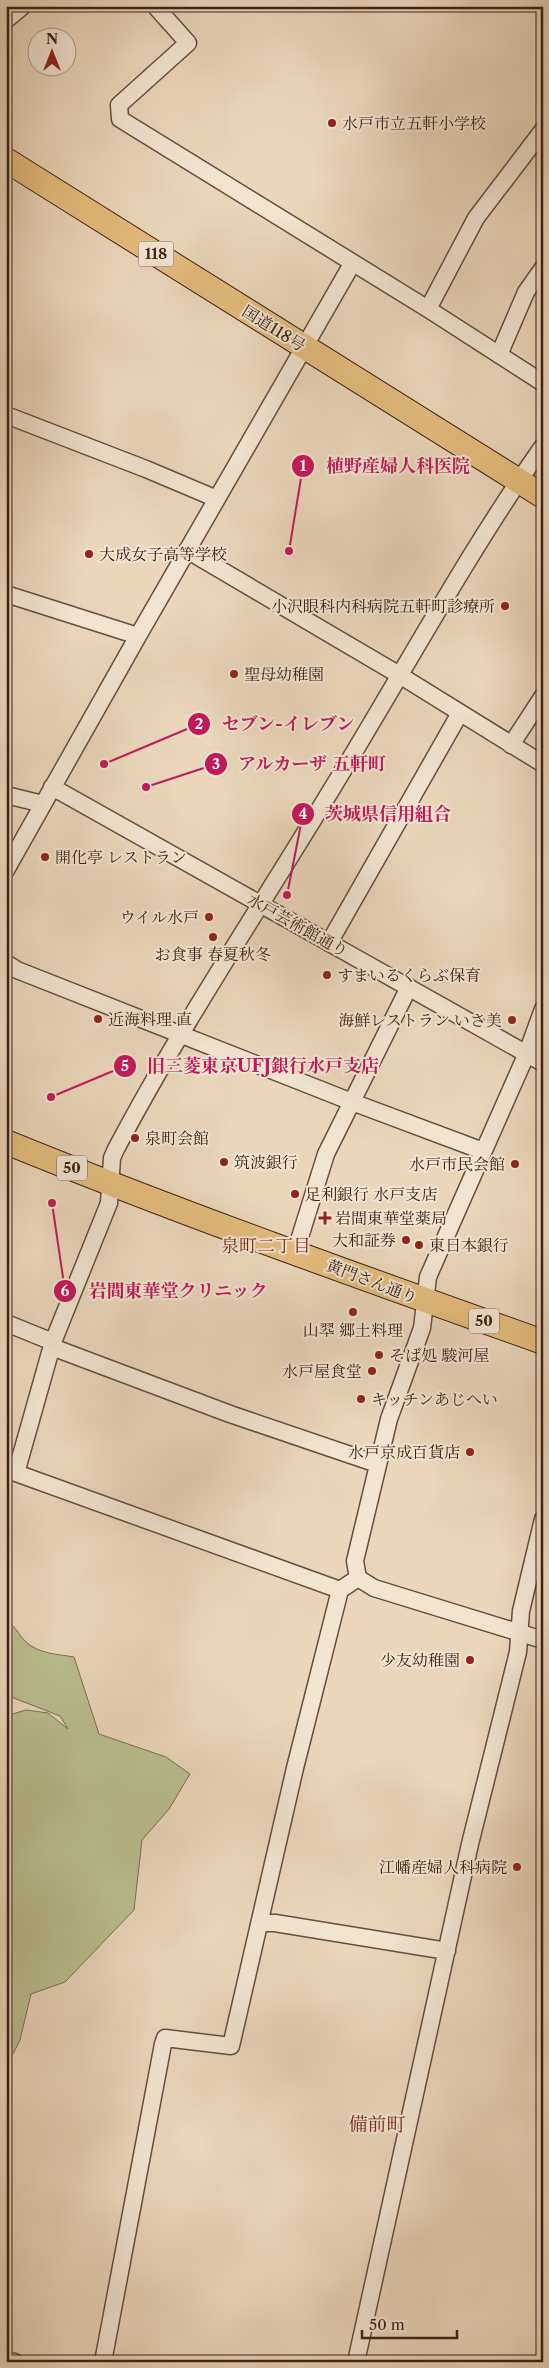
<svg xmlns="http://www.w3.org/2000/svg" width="549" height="2368" font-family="'Libre Caslon Text','Noto Serif JP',serif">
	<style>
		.green { fill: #b9be8e; stroke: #7a7052 }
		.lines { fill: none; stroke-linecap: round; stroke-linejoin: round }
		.minor-casing { stroke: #664e3e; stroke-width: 19 }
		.highway-casing { stroke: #3a2115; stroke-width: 26 }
		.minor { stroke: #f1e5d2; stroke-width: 16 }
		.highway { stroke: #e5bc7d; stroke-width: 24 }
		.poi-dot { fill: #8f2418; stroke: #f1e5d2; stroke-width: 2 }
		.labels { text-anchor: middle; stroke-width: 4; stroke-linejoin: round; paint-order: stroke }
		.shield { fill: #f1e5d2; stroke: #715c4e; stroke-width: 1 }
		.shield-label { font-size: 15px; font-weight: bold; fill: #3a2115 }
		.poi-label { font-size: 16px; fill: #3a2115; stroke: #f1e5d2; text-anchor: start }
		.street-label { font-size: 16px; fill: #3a2115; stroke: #f1e5d2 }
		.neighbourhood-label { font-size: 18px; fill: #7a1f14; stroke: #f1e5d2 }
		.quarter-label { font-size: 19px; fill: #7a1f14; stroke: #f1e5d2 }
		.leader { fill: none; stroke: #c2185b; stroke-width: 2 }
		.callout-dot { fill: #c2185b; stroke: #f1e5d2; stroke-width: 2 }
		.mark-label { font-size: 15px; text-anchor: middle; font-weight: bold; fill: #fff }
		.callout-label { font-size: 18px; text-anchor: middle; font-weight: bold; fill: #c2185b; stroke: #f1e5d2; stroke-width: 4; stroke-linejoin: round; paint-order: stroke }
	</style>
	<rect width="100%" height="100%" fill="#ead7ba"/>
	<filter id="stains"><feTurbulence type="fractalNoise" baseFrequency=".004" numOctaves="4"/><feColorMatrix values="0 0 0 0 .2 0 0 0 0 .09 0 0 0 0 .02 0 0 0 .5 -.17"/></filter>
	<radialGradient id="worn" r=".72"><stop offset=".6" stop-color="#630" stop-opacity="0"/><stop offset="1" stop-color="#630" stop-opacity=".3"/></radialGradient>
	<path class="green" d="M6,1621C15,1625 18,1634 25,1641C38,1654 57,1654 74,1657L99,1734L166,1757L190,1774L169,1809L142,1840L134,1910L65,1982L31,1994L20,2040L6,2068V1716L26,1710L48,1713L68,1729L60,1716L6,1695Z"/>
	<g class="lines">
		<defs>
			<path id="minor" d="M155,6L188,43L119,105L120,119L428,309L543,383
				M6,20L23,6
				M428,309L476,218L543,130
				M499,355L526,292L543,268
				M6,415L146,469L217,499
				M187,550L401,676L543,764
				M6,594L138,636
				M511,745L543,696
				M52,787L543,1063
				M6,795L43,804
				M6,870L138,636L352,264
				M329,943L460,713
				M6,963L17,970L352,1102L483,1151
				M543,1009L527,1053L428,1277L422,1328L389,1419L355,1561L358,1578L374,1588L543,1640
				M295,1253L326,1154L409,987
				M6,1323L53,1342
				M52,1347L230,1414L377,1464
				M340,1590L16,1473L53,1342L109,1203L112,1158L116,1149C182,1024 260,908 333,787C403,673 466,555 543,446
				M261,1923H275L447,1951
				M6,2360L15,2362
				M103,2362L163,2044L165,2038L231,2046L295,1768L340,1590L358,1578
				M356,2362L470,1844L518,1652L521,1611L543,1519"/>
			<path id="highway" d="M6,160L543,496
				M6,1142C183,1214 363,1278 543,1342"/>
		</defs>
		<use href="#minor" class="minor-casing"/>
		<use href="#highway" class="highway-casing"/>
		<use href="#minor" class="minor"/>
		<use href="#highway" class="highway"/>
	</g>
	<g class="poi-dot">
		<circle cx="332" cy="123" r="5"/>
		<circle cx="89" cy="554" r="5"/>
		<circle cx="505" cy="606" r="5"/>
		<circle cx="234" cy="674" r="5"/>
		<circle cx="45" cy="857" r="5"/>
		<circle cx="209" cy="917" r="5"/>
		<circle cx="213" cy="937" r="5"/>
		<circle cx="327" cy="975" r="5"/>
		<circle cx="98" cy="1019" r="5"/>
		<circle cx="512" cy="1020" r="5"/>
		<circle cx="135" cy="1138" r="5"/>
		<circle cx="224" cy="1162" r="5"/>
		<circle cx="515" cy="1164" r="5"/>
		<circle cx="295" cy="1194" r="5"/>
		<path d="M322.5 1210.5h5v5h5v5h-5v5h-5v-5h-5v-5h5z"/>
		<circle cx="406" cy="1240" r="5"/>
		<circle cx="419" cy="1245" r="5"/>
		<circle cx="353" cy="1312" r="5"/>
		<circle cx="379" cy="1355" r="5"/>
		<circle cx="372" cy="1371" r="5"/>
		<circle cx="361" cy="1399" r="5"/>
		<circle cx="470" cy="1452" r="5"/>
		<circle cx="470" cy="1660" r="5"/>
		<circle cx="517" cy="1867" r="5"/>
	</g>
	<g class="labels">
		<g class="shield">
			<rect x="138.5" y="241.5" width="35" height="25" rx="4"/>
			<rect x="57" y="1155.5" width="30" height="25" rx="4"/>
			<rect x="469" y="1308.5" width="30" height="25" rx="4"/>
		</g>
		<g class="shield-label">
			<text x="156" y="259">118</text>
			<text x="72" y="1173">50</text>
			<text x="484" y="1326">50</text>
		</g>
		<g class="poi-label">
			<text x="342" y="129">水戸市立五軒小学校</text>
			<text x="99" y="560">大成女子高等学校</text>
			<text x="495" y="612" text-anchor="end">小沢眼科内科病院五軒町診療所</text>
			<text x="244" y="680">聖母幼稚園</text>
			<text x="55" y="863">開化亭 レストラン</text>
			<text x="199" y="923" text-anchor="end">ウイル水戸</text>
			<text x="213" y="960" text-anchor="middle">お食事 春夏秋冬</text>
			<text x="337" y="981">すまいるくらぶ保育</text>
			<text x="108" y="1025">近海料理 直</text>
			<text x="502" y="1026" text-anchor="end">海鮮レストラン いさ美</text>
			<text x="145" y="1144">泉町会館</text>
			<text x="234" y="1168">筑波銀行</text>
			<text x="505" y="1170" text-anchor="end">水戸市民会館</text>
			<text x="305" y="1200">足利銀行 水戸支店</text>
			<text x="335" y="1224">岩間東華堂薬局</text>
			<text x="396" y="1246" text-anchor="end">大和証券</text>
			<text x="429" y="1251">東日本銀行</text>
			<text x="353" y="1336" text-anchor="middle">山翆 郷土料理</text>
			<text x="389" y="1361">そば処 駿河屋</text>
			<text x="362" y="1377" text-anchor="end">水戸屋食堂</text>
			<text x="371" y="1405">キッチンあじへい</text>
			<text x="460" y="1458" text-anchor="end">水戸京成百貨店</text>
			<text x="460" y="1666" text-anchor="end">少友幼稚園</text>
			<text x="507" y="1873" text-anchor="end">江幡産婦人科病院</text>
		</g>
		<g class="street-label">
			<text transform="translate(274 328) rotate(32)" y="6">国道118号</text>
			<text transform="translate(298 925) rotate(29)" y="6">水戸芸術館通り</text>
			<text transform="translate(372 1281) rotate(21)" y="6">黄門さん通り</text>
		</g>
		<g class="neighbourhood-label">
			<text x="266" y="1252">泉町二丁目</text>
		</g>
		<g class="quarter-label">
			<text x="377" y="2131">備前町</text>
		</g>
	</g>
	<path class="leader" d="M289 551L303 466M104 764L199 724M146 787L216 764M287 895L303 814M51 1097L125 1066M52 1203L65 1291"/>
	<g class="callout-dot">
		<circle cx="289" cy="551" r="5"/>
		<circle cx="104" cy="764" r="5"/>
		<circle cx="146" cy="787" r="5"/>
		<circle cx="287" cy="895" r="5"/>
		<circle cx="51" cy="1097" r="5"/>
		<circle cx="52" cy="1203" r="5"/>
		<circle cx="303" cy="466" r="12"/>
		<circle cx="199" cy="724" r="12"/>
		<circle cx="216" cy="764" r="12"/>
		<circle cx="303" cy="814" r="12"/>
		<circle cx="125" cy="1066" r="12"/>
		<circle cx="65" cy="1291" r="12"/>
	</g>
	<g class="mark-label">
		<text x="303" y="471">1</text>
		<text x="199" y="729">2</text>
		<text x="216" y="769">3</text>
		<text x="303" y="819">4</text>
		<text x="125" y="1071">5</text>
		<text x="65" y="1296">6</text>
	</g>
	<g class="callout-label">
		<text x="398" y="472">植野産婦人科医院</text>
		<text x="288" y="730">セブン-イレブン</text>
		<text x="312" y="770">アルカーザ 五軒町</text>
		<text x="388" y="820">茨城県信用組合</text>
		<text x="263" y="1072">旧三菱東京UFJ銀行水戸支店</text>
		<text x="178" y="1297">岩間東華堂クリニック</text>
	</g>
	<rect width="549" height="2368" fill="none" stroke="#ead7ba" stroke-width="25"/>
	<rect x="8" y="8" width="534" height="2353" fill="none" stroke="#3a2115" stroke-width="2.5"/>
	<rect x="12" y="12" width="524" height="2343" fill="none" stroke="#3a2115"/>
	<g transform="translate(52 52)"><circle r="24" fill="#f1e5d2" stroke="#a89786"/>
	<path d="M0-4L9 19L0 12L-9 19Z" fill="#8f2418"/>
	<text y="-8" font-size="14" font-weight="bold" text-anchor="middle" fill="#3a2115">N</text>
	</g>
	<path d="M362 2330v8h95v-8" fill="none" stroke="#3a2115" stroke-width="2.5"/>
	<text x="369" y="2330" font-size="15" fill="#3a2115" stroke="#f1e5d2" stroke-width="4" paint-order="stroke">50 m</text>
	<rect width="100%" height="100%" filter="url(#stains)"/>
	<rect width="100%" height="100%" fill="url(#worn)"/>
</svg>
